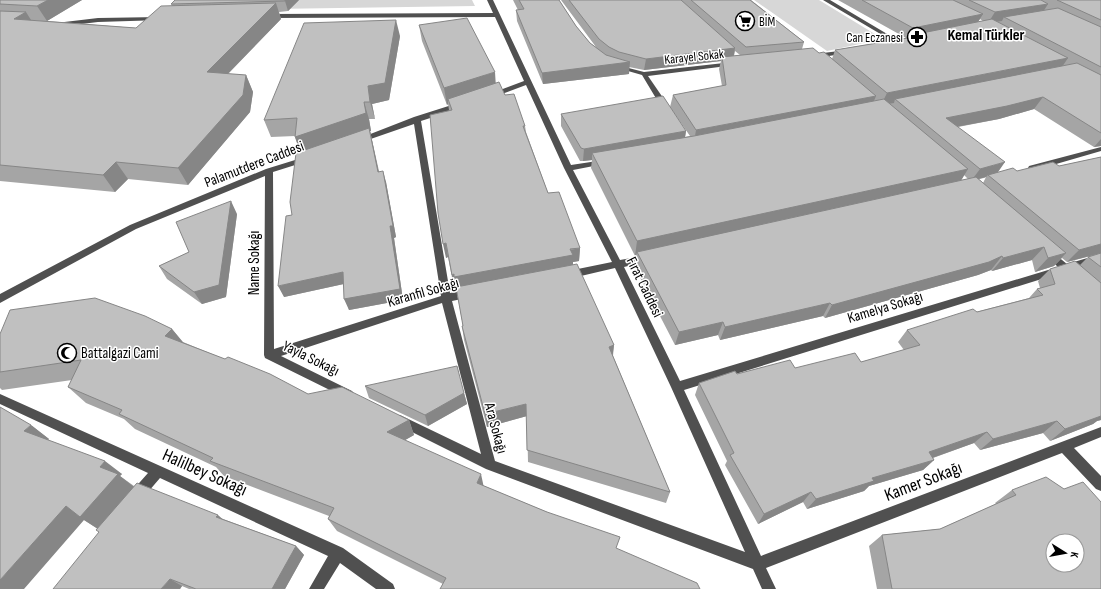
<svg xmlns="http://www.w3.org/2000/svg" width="1101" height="589" font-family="'Sofia Sans Condensed',sans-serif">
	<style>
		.green { fill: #d7d7d7 }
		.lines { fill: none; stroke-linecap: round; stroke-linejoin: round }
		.minor { fill: #505050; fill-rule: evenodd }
		.wall { fill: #a5a5a5; fill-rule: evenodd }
		.shaded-wall { fill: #868686 }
		.building { fill: #c0c0c0; stroke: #868686; fill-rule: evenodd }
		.labels { text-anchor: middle; stroke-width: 3; stroke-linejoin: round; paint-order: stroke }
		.far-poi-label { font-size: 13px; fill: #000; stroke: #fff; text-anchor: start }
		.far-street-label { font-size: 13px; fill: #000; stroke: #fff }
		.street-label { font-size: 15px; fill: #000; stroke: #fff }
		.poi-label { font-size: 15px; fill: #000; stroke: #fff; text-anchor: start }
		.far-district-label { font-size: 16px; font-weight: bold; fill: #000; stroke: #fff }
		.near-street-label { font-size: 18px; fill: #000; stroke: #fff }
	</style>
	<rect width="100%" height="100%" fill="#fff"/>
	<path class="green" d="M213,0H472L475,6L206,10Z
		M754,0H819L883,39L827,51Z"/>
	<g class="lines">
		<path class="minor" d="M487,0H493L571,165L604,160L608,162L604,164L573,170L620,260L648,255L653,258L648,261L624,267L680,381L1058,267L1045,255L1043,253L1045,251H1051L1067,264L1101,254V260L1073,269L1077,274L1075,277H1069L1064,272L684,390L761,556L1101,427V437L1074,448L1101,476V491L1096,489L1062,453L766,568L776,589H762L753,569L486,469L396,424L394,420L396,416L400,415L481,454L442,303L281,356L352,391L354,394L352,397L348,399L265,358L264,355L265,176L136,229L0,303V294L130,225L266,169L308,156H311V160L273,172L274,349L441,296L414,124L362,142H359L355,140L414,117L458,103H464V107L421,121L450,293L472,289L476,290L477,293L476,296L452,301L495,461L745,552L671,387L615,268L568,279L563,275L568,271L612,262L564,168L526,85L494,97H488L487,95L524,81L495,17L268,18L265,16L268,14L493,13Z
			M823,0H830L904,44L899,45Z
			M160,17L162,18V20L98,22L56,27L53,25L56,23L98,18Z
			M847,50L849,51V53L815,58L812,56L815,54Z
			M733,62L736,64L735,65L648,76L670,108L666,110H663L642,75L614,67L617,65L644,72Z
			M1101,147V151L1032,171L1028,168L1029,166Z
			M0,394L343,548L393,584L395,589H376L340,563L324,589H309L328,556L160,478L142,499L137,501L132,499L131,495L132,491L148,473L0,404Z"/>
	</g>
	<path class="wall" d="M0,0H82L47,21L136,28L172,6L171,4L175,0H299L288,11L279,12L281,19L228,74L246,75L253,92L250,112L188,185L128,179L115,192L0,181Z
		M513,0H559L576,26L590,43L596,47L561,0H752H751L804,42L802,49L819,53L832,59L835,50L906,38L838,0H1101V146L1094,147L1034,109L999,119L958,127L998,172L1017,171L1059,166L1101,157V420L1097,421L1093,424L1050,441L1043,433L980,450L974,443L933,458L934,460L923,470L869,486L864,491L807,509L803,502L758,524L725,465L727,461L695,395L699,383L737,374L861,362L904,350L898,342L907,330L1029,298L1037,289L1040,288L1038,281L1050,269L1080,265L1088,257L1095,255L1067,262L1062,258L1054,266L1035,272L1032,260L992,271L991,270L978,275L825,318L823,316L720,340L718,335L675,345L634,266L636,256H635L591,168L592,160L583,161H580L561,126V114L686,131L685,137L690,136L670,107L673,95L722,86L719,69L721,61L644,70L629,67V74L543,84L517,21L516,10H518ZM980,19L983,21L978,22ZM735,51L740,55L734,56ZM964,175L968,179L961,180ZM986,177L983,183L979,179L984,178Z
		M419,25L496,83L505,95L525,126L526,132L548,193L580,248L579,261L573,262V265L614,345L613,356L670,492L666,503L528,462L527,416L487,427L464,340L462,326H463L456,288H454L448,257L446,258L449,110L448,104L447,105L422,41Z
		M400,36L389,100L372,104L375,119H369L371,131H370L379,171L386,182L396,237L394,238L403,300L349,310L344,284L284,297L292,215L300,151L295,137V136L271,137L264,120Z
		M237,214L226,297L202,304L167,279L159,266L189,252Z
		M172,329L183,342L308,394L409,420L414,435L405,440L484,486L547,512L443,584L337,531L328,519L329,516L224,476L216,467L135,429L124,419L86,403L68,387L72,380L2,390L0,388V334Z
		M365,386L464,393L467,404L428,426L369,398Z
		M31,425L49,439L48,440L122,474L120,476L134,486L296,546L304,555L285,589H189L182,586L180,589L99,532L98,529L84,520Z
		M1012,490L1101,589H877L869,546L882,535L940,529L996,504L995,503Z"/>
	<path class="shaded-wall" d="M48,0H82L47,21L37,6Z
		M285,0H299L288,11L285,1Z
		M276,3L281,19L214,88L207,72Z
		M1048,4L1041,15L1004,17L1002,21L988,23L995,12Z
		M26,12L36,28L14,19Z
		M983,14L976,25L926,35L922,33L920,37L907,39L913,28Z
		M396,20L400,36L389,100L372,104L375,119L370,102L368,86Z
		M735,48L733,60L722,57L721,61L644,70L646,59Z
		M1068,58L1060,70L895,99L894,103L881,105L887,93Z
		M630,62L629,74L543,84L542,73Z
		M495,72L496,88L448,99V104L447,105L444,88Z
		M246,75L253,92L250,112L188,185L178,168Z
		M876,96L871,108L694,142L696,130Z
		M1043,97L1034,109L999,119L939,130L946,118Z
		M364,102L369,119L371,131H370L381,183L301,155L295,137Z
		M686,131L684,144L592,153V160L583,161L584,149Z
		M1101,139V146L1094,147Z
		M116,162L128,179L115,192L103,175Z
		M1005,162L996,175H988L986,177L971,181L980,169Z
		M968,169L959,184L637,252L636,256H635L637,241Z
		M383,171L386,182L396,237L394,238L403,300L349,310L344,299L390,226Z
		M231,201L237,214L226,297L202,304L194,292Z
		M446,243L448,257L446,258L443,244Z
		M1101,244V253L1067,262L1079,250Z
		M1044,247L1032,260L992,271L1003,258Z
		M580,248L579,261L573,262V269L454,288L452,275Z
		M1066,253L1054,266L1035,272L1048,258Z
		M1002,256L991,270L978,275L825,318L832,305Z
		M343,272L348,283L284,297L278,286Z
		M830,303L823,316L720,340L725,327Z
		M723,322L718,335L675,345L679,332Z
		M172,329L185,345L165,336Z
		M614,345L612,359L609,347Z
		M464,393L467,404L428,426L425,415Z
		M526,404L527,416L487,427L485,414Z
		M1101,416V420L1097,421L1093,424L1050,441L1065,429Z
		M409,420L414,435L393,447L387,432Z
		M1057,421L1043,433L980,450L993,439Z
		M31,425L49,439L43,444L24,431Z
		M987,432L974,443L918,463L929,452Z
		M934,460L923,470L869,486L864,491L807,509L816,499L872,478Z
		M105,461L122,474L120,476L134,487L98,529L84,520L24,589H0V580Z
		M481,474L484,488L477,483Z
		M811,492L803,502L758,524L764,514Z
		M218,515L228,524L216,517Z
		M296,546L304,555L285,589H272Z
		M170,579L182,586L180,589H161Z"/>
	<path class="building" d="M0,0H48L37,6L0,4Z
		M175,0H285V1L171,4Z
		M519,0H559L576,26L590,43L606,55L630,62L542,73L516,10L524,9Z
		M569,0H681L735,48L646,59L619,52L609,47L599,39Z
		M691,0H750L804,42L746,47Z
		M862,0H953L983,14L913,28Z
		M969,0H1041L1048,4L995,12Z
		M1057,0H1101V20Z
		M276,3L207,72L246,75L243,95L178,168L116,162L103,175L0,165V11L26,12L14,19L136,28L161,6Z
		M1058,8L1101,27V67L1004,17Z
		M467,18L495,72L444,88L419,25Z
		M992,19L1068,58L887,93L835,50L926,35L922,33Z
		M396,20L385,83L368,86L370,102H364L366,113L295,137L297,118L264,120L304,23Z
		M813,48L819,53L824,52L876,96L696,130L673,95L726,85L722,57Z
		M1077,63L1101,75V133L1043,97L1007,106L946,118L1005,162L980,169L895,99Z
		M499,82L505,95L514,94L525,126H523L548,193L559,192L580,248L570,249L573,255L454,277V274L452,275L446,243L443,244L438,213L430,115L452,110L448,99Z
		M663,96L686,131L584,149L581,148L561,114Z
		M884,99L968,169L637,241L592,153L694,136Z
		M369,128L378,172L383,171L393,226H390L400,289L344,299L343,272L278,286L286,216L292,215L290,202L296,153Z
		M1101,157V244L1079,250L988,175L1013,168L1017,171L1053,162L1059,166Z
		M976,177L1066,253L1048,258L1044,247L1003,258L1002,256L989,262L832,305L830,303L725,327L723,322L679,332L637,252Z
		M231,201L219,285L194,292L159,266L189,252L176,222Z
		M1101,253V267L1088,257Z
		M1075,261L1101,283V416L1065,429L1057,421L993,439L987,432L929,452L934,460L872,478L874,481L816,499L811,492L764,514L730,455L734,453L699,383L735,371L737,374L790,360L795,368L855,353L861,362L920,345L907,330L973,309L977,312L1043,295L1037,289L1055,284L1050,269Z
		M577,264L614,345L609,347L670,492L527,450L526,404L485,414L462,326H463L456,287Z
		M95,298L145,316L172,329L165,336L225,359L228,357L270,374L308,394L342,387L409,420L387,432L481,474L477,483L547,512L620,537L616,548L697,583L700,589H440L446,578L328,519L334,508L210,461L213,458L119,414L122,410L68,387L81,360L0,372V334L10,310Z
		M457,366L464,393L425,415L365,386Z
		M0,407L31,425L24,431L105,461L100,467L118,474L80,517L66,506L0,580Z
		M1046,477L1064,489L1083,482L1101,502V589H892L882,535L940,529L1016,495L1012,490ZM1053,541H1077V565H1053Z
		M137,483L218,515L216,517L296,546L272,589H196L170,579L161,589H53L99,532L96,530Z"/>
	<defs>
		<symbol id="supermarket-ring" viewBox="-11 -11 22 22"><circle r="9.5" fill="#fff" stroke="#000" stroke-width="1.5"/><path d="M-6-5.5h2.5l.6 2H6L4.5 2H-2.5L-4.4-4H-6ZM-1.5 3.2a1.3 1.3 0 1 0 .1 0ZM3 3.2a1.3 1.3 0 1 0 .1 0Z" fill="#000"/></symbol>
		<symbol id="pharmacy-ring" viewBox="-11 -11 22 22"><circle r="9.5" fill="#fff" stroke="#000" stroke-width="1.5"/><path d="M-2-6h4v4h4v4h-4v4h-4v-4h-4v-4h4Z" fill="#000"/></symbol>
		<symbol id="mosque-ring" viewBox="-11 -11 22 22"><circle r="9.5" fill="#fff" stroke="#000" stroke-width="1.5"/><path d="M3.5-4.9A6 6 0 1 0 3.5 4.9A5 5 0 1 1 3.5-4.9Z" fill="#000"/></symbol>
	</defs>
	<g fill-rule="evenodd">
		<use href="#supermarket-ring" x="734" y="10" width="22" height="22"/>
		<use href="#pharmacy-ring" x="906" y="26" width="22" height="22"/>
		<use href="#mosque-ring" x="56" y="342" width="22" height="22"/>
	</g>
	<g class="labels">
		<g class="far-poi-label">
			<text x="759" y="26">BİM</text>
			<text x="903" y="42" text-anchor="end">Can Eczanesi</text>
		</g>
		<g class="far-street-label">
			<text transform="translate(694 56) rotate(-6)" y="5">Karayel Sokak</text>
		</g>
		<g class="street-label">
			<text transform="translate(254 164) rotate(-21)" y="5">Palamutdere Caddesi</text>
			<text transform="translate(254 263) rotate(-90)" y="5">Name Sokağı</text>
			<text transform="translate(645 287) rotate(64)" y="5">Fırat Caddesi</text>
			<text transform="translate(423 292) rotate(-16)" y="5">Karanfil Sokağı</text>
			<text transform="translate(885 307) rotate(-17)" y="5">Kamelya Sokağı</text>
			<text transform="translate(311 358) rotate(26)" y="5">Yayla Sokağı</text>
			<text transform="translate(496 428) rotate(75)" y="5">Ara Sokağı</text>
		</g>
		<g class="poi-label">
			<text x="81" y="358">Battalgazi Cami</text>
		</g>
		<g class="far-district-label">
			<text x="986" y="40">Kemal Türkler</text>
		</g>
		<g class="near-street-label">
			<text transform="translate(205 472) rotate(24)" y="6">Halilbey Sokağı</text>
			<text transform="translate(923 481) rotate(-21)" y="6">Kamer Sokağı</text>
		</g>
	</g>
	<g transform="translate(1065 553) rotate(101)"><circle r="19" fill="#ffffff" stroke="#999999"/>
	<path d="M0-3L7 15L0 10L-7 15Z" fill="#000000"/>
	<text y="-6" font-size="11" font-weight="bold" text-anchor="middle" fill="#000000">K</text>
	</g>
</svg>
